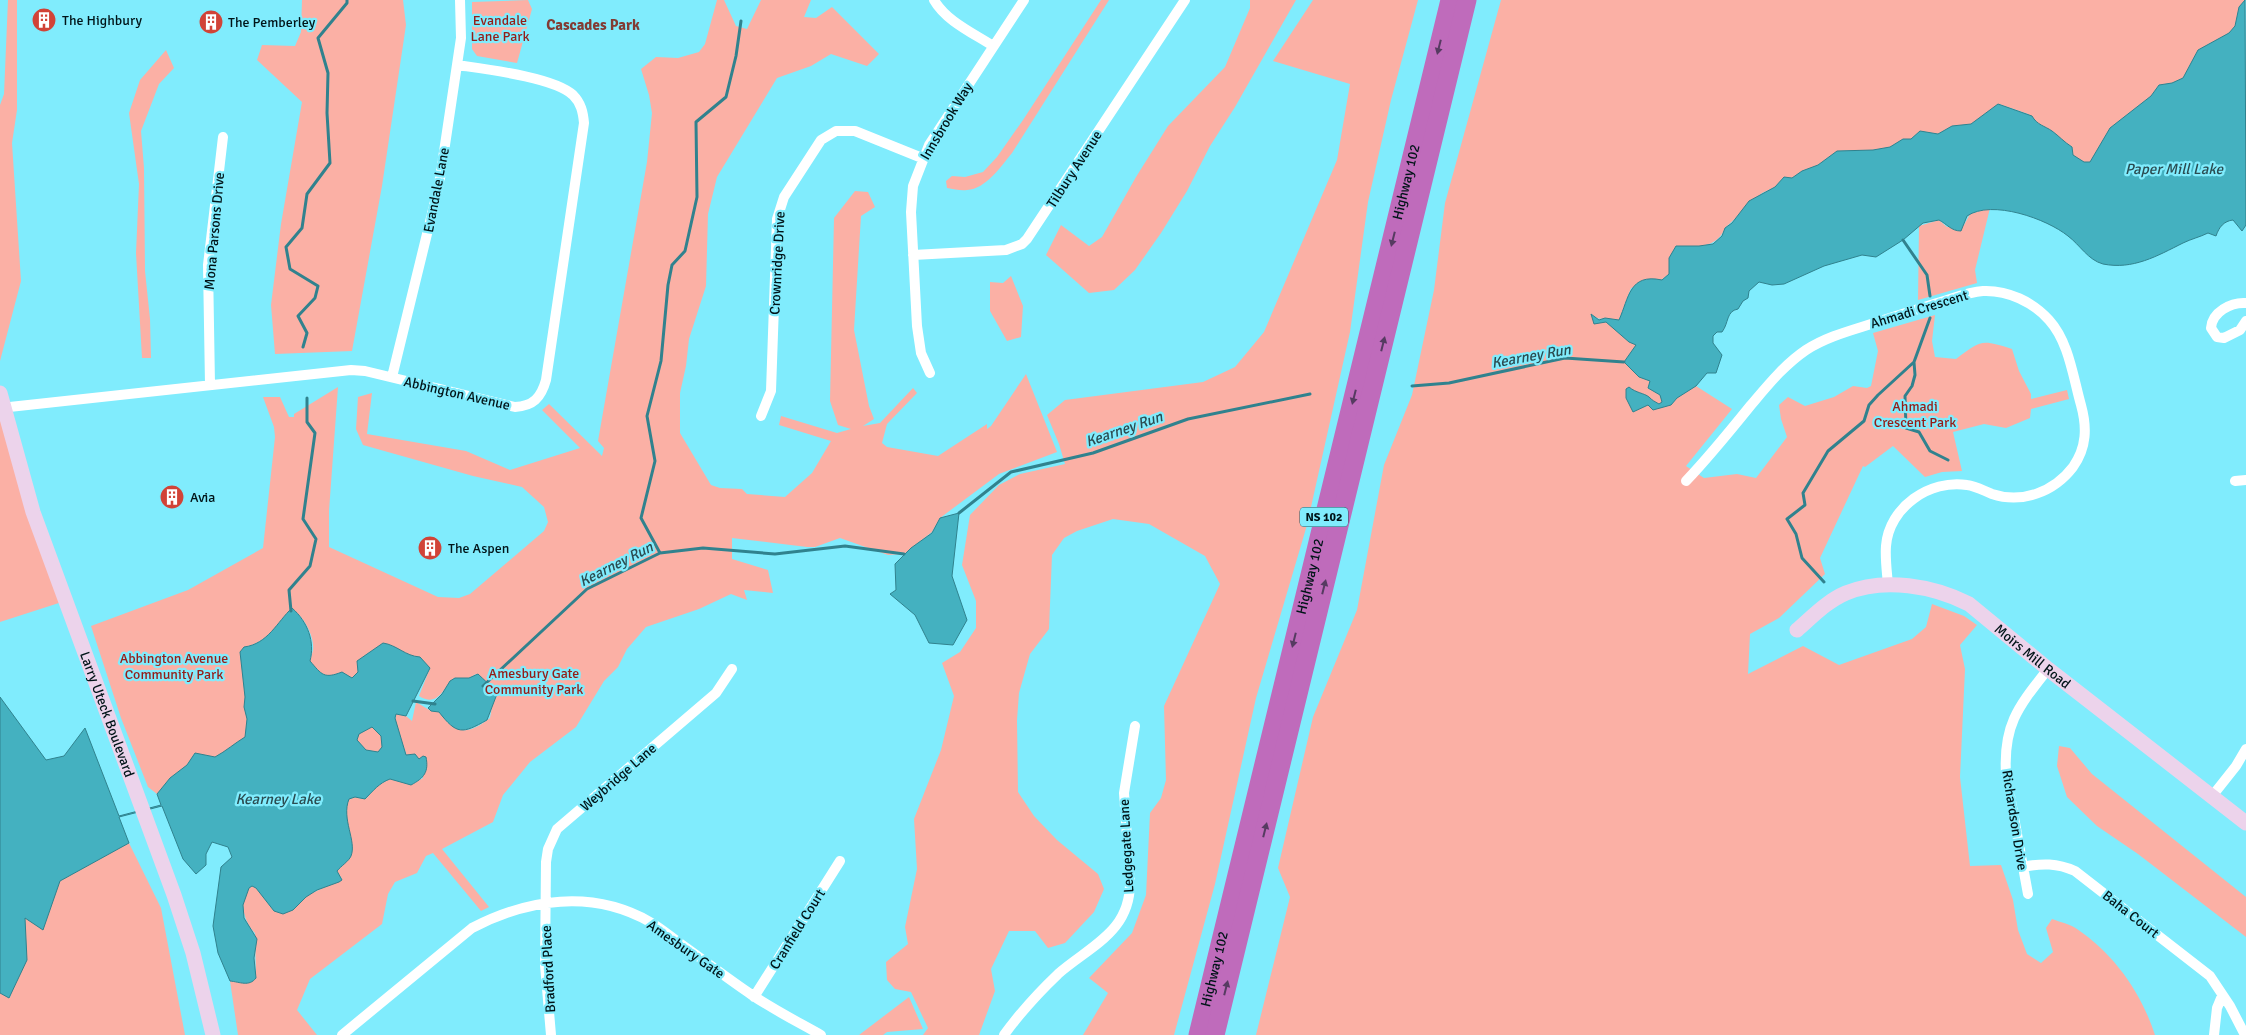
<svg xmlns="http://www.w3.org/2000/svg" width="2246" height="1035" font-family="Signika,sans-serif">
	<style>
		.green { fill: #fbb0a5 }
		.water { fill: #44b1c0; stroke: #30828e; fill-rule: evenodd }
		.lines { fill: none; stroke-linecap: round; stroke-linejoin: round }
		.stream { stroke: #30828e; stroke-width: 3 }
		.street { stroke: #fff; stroke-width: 10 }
		.secondary { stroke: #ecd3eb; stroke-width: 15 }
		.highway { stroke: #bf6bbb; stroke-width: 19 }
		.oneway { fill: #563b61 }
		.labels { text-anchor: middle; stroke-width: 4.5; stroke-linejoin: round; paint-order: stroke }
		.shield { fill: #80ecfd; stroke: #26555d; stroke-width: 1 }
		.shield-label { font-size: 12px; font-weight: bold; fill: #001418 }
		.poi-label { font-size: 14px; fill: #001418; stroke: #80ecfd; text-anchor: start }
		.park-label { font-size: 14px; fill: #951d17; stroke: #80ecfd }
		.street-label { font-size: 14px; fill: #001418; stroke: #80ecfd }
		.neighbourhood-label { font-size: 15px; font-weight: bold; fill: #823b33; stroke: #80ecfd }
		.water-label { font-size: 15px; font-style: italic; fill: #2b4c51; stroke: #80ecfd }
	</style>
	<rect width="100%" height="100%" fill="#80ecfd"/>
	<path class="green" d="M8,0H17V110L12,143L21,281L0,361V105L4,94Z
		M302,0H403L406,25L382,186L352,351L275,354L271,305L281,224L302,102L257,60L262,45L295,46L301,32Z
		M528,0L532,9L517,63L477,56L472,49V2Z
		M717,0H724L736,26L747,29L761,0H811L804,17L816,18L832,7L879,54L867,66L831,54L811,66L777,78L717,177L708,214L706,286L689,339L686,366L680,393V433L711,485L720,488L742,489L747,494L785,497L812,473L831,441L779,425L781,416L837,433L851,429L838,425L830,401L834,218L855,191L868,192L875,207L861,216L854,330L869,406L874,419L863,426L880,423L913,388L917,393L887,424L882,443L887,447L938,456L987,424V429L991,426L1026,374L1057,452L999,474L940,518L932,532L904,554L888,555L840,538L815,547H807L732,538V559L768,570L773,593L744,590L747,600L731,594L699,609L646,627L627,649L618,667L604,681L576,727L530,762L503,795L493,822L442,849L489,907L481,911L433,853L426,856L417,873L395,882L388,894L382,924L310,979L297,1010L317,1035H238L230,981L240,982L256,978L255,933C244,923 236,896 252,886L256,888L274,911L342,879L337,871L351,857C352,838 342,817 349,799L356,797L362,799L367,798C373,790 380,783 390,779L411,785L423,778V756L419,759L407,756L395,722L396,714L406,716L412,721L416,702L431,711L439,712C455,734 467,736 490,718L495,689L476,674L469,678H454C443,688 438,708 419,696L430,668L420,657L409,656L390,645C377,648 365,652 357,664L358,672L352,678L342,672C324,679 322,675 309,661C311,658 312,654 313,650C315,637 303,614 291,609C280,625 264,644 244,647L240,654L245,697L244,707L247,719L245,737C236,743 226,755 214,758C207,759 201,753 194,754L187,765L170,778L157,794L148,787L121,718L91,626L188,590L263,548L275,437L274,427L263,397H280L289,417H294V414L338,387L329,511V547L438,597L459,598L470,594L544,531L548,522L544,507L522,487L473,476L363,445L356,429L358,397L372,393L367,434L466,451L510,470L580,448L542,410L549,404L602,456L604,448L598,441L647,162L652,113L649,95L641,69L656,57L678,58L699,52L705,44Z
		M1101,0H1109L1012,153C1001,166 986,189 967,190C961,191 954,189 947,188L946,181L952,176L965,177L983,172L997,157L1023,120Z
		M1250,0H1296L1235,107L1210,146L1187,191L1161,233L1135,270L1114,290L1089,293L1046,255L1061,225L1089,246L1102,237L1136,177L1168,126L1225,67L1250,8Z
		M1313,0H1418L1391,100L1368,202L1350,332L1307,525L1256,698L1215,884L1174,1035H1083L1108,993L1089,978L1132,933L1146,895L1150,813L1161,798L1166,780L1164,706L1220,584L1205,556L1149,524L1113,519L1077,531L1064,538L1052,555L1049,629L1030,654L1019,693L1017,720L1018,792L1034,816L1057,840L1098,874L1104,889L1094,912L1065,943L1048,948L1035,931H1009L991,969L995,991L979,1035H923L928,1028L911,992L895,989L887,980L886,962L908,944L905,927L917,869L914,819L941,750L954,696L942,663L960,652L976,628V601L962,565L970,515L999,485L1020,474L1065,464L1059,444L1047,415L1065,400L1203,382L1235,367L1264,332L1337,160L1350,84L1273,61Z
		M1501,0H2245L2239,7L2235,26L2229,33L2198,50L2183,78L2172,83L2159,85L2151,96L2110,128L2090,162H2084L2073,155L2072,147L2059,138L2054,132L2035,122L2028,114L1999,104L1971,124L1952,126L1938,134L1920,131L1911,139H1903L1890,147L1873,150L1837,151L1818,165L1802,171L1792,178L1784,177L1775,187L1762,193L1725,228C1717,249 1695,247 1676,246L1669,258V274L1661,280L1631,288L1619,320C1609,317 1600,322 1591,315L1599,323L1606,322L1629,342L1637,345L1624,362L1639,377L1650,381L1648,388L1660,395L1663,402L1659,404C1653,402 1653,401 1648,397C1643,392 1633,393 1626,393V398L1648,405H1671L1677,398L1696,386L1732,409L1686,466L1704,478L1737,474L1756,478L1787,437L1781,419L1779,405L1788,397L1805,406L1834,397L1853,386L1867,388L1871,386L1878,351L1873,333L1935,315L1932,341L1935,357L1956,359C1981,340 1981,339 2012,349L2019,371L2031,394V399L2067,390L2069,399L2031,409L2030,418L2006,428L1984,424L1953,432L1962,471L1942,472L1925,477L1893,446L1865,467L1863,466L1820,558L1825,574L1779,618L1750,634L1748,674L1803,646L1839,665L1912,639L1926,627L1932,604L1964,616L1977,625L1960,645L1965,669L1960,777L1970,866L2001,865L2013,900L2018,930L2027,954L2041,963L2053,952L2046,928L2052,919C2060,922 2070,924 2077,929C2114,954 2141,992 2155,1035H1256L1290,897L1278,868L1313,717L1357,610L1384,465L1412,395L1434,290L1445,203Z
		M166,50L174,68L159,84L141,131L144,168L145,271L150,319L151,358H142L136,253L139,184L129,113L140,80Z
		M1990,208L1975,270L1977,283L1918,300L1919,226L1939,220L1947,227L1964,225L1970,214Z
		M1011,276L1023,306L1021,337L1007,341L990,311V282L1003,283Z
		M0,406L62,602L0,622Z
		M372,727L381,736L382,747L379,752L366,750L357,740L359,734Z
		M2059,746L2070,748L2092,774L2246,897V937L2138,854L2097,826L2067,797L2057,766Z
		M129,843L161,908L185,1035H0V993L10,998L25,917L43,929L59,881Z
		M909,997L923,1029L887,1032L883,1035H859Z"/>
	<path class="water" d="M2245,0L2246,225L2242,231L2233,220C2224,221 2219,227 2216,236L2208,233C2200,237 2191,239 2183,243C2157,256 2133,270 2103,264C2088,260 2080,245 2068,236C2047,219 1992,199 1967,216L1961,231C1951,231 1947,224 1939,220L1923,223L1903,240L1876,257L1862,255L1824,266L1784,284L1772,285L1759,282L1749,291L1748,298L1743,301L1738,309C1726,311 1729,323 1722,332H1717L1713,336V343L1722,355L1716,373H1707L1696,386L1677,398L1671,405L1653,410L1648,405L1633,412L1626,398V389L1629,387C1636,393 1644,393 1649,397C1653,401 1654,401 1659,404L1662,402L1660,395L1648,388L1650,381L1639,377L1624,362L1636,345L1629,342L1606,322L1594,324L1591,314L1599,320L1605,318L1619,320C1629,298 1629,273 1662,280L1669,274V258L1676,246H1699L1713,244L1722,236L1725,228L1732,223L1749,201L1775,187L1784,177L1792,178L1802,171L1818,165L1837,151L1873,150L1890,147L1903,139H1911L1920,131L1938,134L1952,126L1971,124L1998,104L2032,116C2037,125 2045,126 2052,131C2059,136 2064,142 2072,147L2073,155L2084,162H2090L2110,128L2151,96L2159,85L2172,83L2183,78L2198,50L2229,33L2235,26L2239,7Z
		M959,513L952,576L967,620L953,645L929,643L915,615L890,594L896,590L895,564L911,548L932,533L940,518Z
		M292,608C308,622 315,642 310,661C322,675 324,679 342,672L352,678L358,672L357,661L383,643C397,645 405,656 420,657L430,668L406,716L396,714L395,718L406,755L415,754L419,759L423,756L426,757C429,772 424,778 411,785L390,779C379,783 373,791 365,799L355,797L349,799C341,819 357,841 351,856C349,861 341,866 337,871L342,880L339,882L317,890L306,897L293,910L283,914L274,911L256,888L252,886L249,888L243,905L244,918L257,939L254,958L256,978C249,987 240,982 230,981L218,953L213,926L221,867L232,857L228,847L212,842L206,854V865L196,874L183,859L162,806L119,817L129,843L60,881L43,930L25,918L27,960L9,998L0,993V697L46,760L64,756L85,728L119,816L161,805L157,794L170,778L187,765L195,753L215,757C226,751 235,743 245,737L247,719L244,707L245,697L240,652L244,647C268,644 277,622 292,608ZM372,727L381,736L382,747L378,752L366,750L357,740L359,734Z
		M478,674C482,678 496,690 497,694L487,720C462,734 457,735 439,712L431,711L428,708L442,694L450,681L455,678H469Z"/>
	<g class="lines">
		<path class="stream" d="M1903,240L1927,275L1930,296
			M1930,318L1914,362L1915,375L1912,386L1905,396L1906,428L1919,432L1930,451L1948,460
			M303,347L307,333L298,316L315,298L318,286L290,269L286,247L302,228L307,194L330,163L327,113L328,73L318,38L347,3V0
			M1412,386L1449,383L1565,358L1624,362
			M959,513L1011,472L1093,453L1188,419L1310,394
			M660,553L641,518L655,461L647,416L661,361L668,285L672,265L685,251L697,197L696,122L726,97L736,56L741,21
			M1824,582L1802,558L1796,534L1787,519L1805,505L1803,493L1828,451L1864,421L1869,405L1878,395L1914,362
			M291,611L289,590L310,566L316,539L303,519L315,433L307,422V398
			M483,686L587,589L660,553L703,548L775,554L845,546L904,554
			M413,701L435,704"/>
		<path class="street" d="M934,0C946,21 973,33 993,46
			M913,255L1006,250L1022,244L1027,239L1185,0
			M2246,303C2231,302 2212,312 2211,328L2217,337L2224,338L2240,330L2246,321
			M930,373L921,353L917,326L911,212L913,186L929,145L1024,0
			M392,377L439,185L461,38L460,0
			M210,385L208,265L223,137
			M0,408L351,370L365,371L515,407C533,406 541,398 546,380L584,123C583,112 581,103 573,95C554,77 484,69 457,65
			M761,416L771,391L777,219L784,197L821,140L836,131H855L922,158
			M1686,481C1709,457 1730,431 1751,405C1768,385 1784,365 1806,350C1826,337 1849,331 1871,324C1893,317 1915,310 1937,303C1952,299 1967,292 1983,291C2008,290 2033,302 2049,320C2069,342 2073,377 2081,405C2087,427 2087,447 2073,467C2054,492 2022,504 1992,494C1984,491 1976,486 1967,485C1930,479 1889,507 1886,546C1885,559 1887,572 1888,585
			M2235,481L2246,480
			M2213,795L2236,766L2246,749
			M2023,867C2042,863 2057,863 2075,871L2210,976L2230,1006L2245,1035
			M2028,894L2006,774C2003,724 2019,706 2048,669
			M754,997L840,861
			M342,1035L472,928C528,899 592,889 650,922C661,928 671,937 681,944C705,961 728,979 752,995C774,1010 798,1022 821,1035
			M551,1035L545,965L546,862L548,849L557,829L716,693L732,669
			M1004,1035C1020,1013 1038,993 1058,974C1090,946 1131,932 1130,881L1124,793L1135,726
			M2214,1035L2217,1008L2222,996"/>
		<g class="secondary">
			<path id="s1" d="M0,393L33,512L174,895L193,953L213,1035"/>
			<path id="s2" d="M1797,630C1812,617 1827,601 1846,593C1884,577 1934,586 1969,604L2048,669L2246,823"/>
		</g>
		<g class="highway">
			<path id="s3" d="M1198,1035L1450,0"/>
			<path d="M1215,1035L1467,0"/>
		</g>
	</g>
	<defs><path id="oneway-solid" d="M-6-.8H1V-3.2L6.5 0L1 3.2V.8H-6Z" transform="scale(1.25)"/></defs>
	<g class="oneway">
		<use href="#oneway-solid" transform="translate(1439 47) rotate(104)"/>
		<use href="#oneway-solid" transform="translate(1393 239) rotate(104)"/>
		<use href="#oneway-solid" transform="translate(1383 344) rotate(-76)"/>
		<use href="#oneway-solid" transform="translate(1354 397) rotate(104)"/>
		<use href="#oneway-solid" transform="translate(1324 587) rotate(-76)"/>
		<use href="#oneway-solid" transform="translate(1294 640) rotate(104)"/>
		<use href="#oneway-solid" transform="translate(1265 830) rotate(-76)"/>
		<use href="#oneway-solid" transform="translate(1226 988) rotate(-76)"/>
	</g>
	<defs>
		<symbol id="building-disc" viewBox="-11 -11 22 22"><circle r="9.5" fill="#d14337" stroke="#80ecfd"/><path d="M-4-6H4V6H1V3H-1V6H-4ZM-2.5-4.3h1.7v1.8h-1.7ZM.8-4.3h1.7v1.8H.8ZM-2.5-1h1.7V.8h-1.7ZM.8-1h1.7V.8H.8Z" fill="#fff"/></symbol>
	</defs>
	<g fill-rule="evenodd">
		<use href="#building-disc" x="30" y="6" width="28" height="28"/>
		<use href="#building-disc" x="197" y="8" width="28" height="28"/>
		<use href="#building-disc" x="158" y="483" width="28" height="28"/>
		<use href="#building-disc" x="416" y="534" width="28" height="28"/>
	</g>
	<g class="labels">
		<rect class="shield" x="1300" y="507.5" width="48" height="19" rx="4"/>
		<g class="shield-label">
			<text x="1324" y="521">NS 102</text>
		</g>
		<g class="poi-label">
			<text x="62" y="25">The Highbury</text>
			<text x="228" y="27">The Pemberley</text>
			<text x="190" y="502">Avia</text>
			<text x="448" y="553">The Aspen</text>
		</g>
		<g class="park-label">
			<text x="500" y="25">Evandale<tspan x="500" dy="16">Lane Park</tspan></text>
			<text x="1915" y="411">Ahmadi<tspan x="1915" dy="16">Crescent Park</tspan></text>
			<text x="174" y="663">Abbington Avenue<tspan x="174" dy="16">Community Park</tspan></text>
			<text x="534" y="678">Amesbury Gate<tspan x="534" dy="16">Community Park</tspan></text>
		</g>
		<g class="street-label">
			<text transform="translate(946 121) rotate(-59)" y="5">Innsbrook Way</text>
			<text transform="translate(1074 169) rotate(-57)" y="5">Tilbury Avenue</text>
			<text dy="5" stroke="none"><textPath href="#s3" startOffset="878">Highway 102</textPath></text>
			<text transform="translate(436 190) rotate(-79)" y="5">Evandale Lane</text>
			<text transform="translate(214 231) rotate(-85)" y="5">Mona Parsons Drive</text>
			<text transform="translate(777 263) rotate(-87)" y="5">Crownridge Drive</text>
			<text transform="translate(1919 309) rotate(-17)" y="5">Ahmadi Crescent</text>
			<text transform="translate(457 393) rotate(13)" y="5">Abbington Avenue</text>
			<text dy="5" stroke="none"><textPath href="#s3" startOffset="472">Highway 102</textPath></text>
			<text dy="5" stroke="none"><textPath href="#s2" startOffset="271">Moirs Mill Road</textPath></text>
			<text dy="5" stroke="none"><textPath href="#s1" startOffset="339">Larry Uteck Boulevard</textPath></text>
			<text transform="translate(618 777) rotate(-41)" y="5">Weybridge Lane</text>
			<text transform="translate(2015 820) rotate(81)" y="5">Richardson Drive</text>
			<text transform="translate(1126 846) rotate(-93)" y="5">Ledgegate Lane</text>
			<text transform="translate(2131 914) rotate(38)" y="5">Baha Court</text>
			<text transform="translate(797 929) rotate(-58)" y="5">Cranfield Court</text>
			<text transform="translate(686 949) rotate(35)" y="5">Amesbury Gate</text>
			<text transform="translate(548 969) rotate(-93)" y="5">Bradford Place</text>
			<text dy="5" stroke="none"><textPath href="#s3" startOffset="68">Highway 102</textPath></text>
		</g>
		<g class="neighbourhood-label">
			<text x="593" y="30">Cascades Park</text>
		</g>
		<g class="water-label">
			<text x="2174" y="174">Paper Mill Lake</text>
			<text transform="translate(1531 356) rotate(-10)" y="5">Kearney Run</text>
			<text transform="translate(1124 429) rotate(-19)" y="5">Kearney Run</text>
			<text transform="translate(616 564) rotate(-27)" y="5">Kearney Run</text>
			<text x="278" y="804">Kearney Lake</text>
		</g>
	</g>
</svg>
